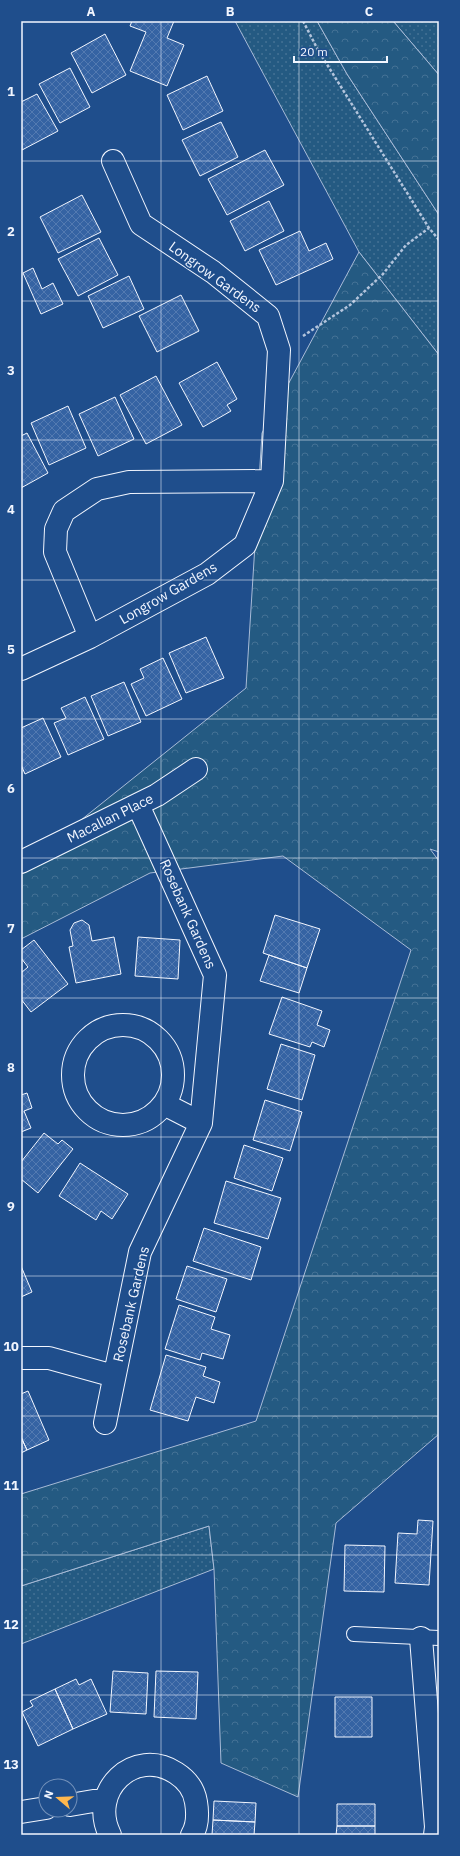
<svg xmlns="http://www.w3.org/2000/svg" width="460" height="1856" font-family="'IBM Plex Sans',sans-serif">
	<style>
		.grass { fill: url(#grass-dots); stroke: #a8bbd7 }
		.forest { fill: url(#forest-crowns); stroke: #a8bbd7 }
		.building { fill: url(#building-cross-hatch); stroke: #f2f6ff }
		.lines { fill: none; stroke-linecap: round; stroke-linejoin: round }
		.service-casing { stroke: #f2f6ff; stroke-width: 16 }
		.minor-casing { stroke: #f2f6ff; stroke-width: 24 }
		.path { stroke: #b3c4dc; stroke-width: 2.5; stroke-dasharray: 3 2; stroke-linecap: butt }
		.service { stroke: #1f4e8c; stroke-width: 14 }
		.minor { stroke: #1f4e8c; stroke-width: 22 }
		.grid { fill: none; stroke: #f2f6ff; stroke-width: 1; stroke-opacity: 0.55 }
		.labels { text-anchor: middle; stroke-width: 3; stroke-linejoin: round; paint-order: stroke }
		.street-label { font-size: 14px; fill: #f2f6ff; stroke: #1f4e8c }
		.neatline { fill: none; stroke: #f2f6ff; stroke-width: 1.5 }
		.grid-label { font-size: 13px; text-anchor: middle; font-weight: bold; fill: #f2f6ff }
	</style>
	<defs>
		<pattern id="grass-dots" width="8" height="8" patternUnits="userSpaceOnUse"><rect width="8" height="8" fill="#245a82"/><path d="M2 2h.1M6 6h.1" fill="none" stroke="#447295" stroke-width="1.8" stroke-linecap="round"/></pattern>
		<pattern id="forest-crowns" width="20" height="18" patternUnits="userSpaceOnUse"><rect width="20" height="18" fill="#245a82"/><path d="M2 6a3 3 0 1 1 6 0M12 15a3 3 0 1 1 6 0" fill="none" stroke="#447295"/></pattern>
		<pattern id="building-cross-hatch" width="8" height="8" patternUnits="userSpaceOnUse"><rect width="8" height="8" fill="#3563a3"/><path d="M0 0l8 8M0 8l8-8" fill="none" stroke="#537ab1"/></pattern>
	</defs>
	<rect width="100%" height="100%" fill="#1f4e8c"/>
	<path class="grass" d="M235,21H317L347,74L439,215V355L359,252Z
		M393,21H439V75Z
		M209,1526L214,1569L21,1644V1586Z"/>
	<path class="forest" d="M317,21H393L439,75V215L347,74Z
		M359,252L439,355V852L430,849L439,861V1434L336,1523L298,1797L221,1763L214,1569L209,1526L21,1586V1494L256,1421L411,950L283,856L150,873L21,939V868L246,688L262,433Z"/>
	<path class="building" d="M132,21H174L167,38L184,45L167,86L130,71L146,32L130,26Z
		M105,34L126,75L92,93L71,53Z
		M70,68L90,107L60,123L39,84Z
		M207,76L223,111L183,130L167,95Z
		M37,94L58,131L22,150L21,102Z
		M221,122L238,157L200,176L182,140Z
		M265,150L284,185L227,215L208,179Z
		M82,195L101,232L58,253L40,217Z
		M269,201L284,231L245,251L230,221Z
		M300,231L309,251L326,243L333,259L276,285L259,250Z
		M99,238L118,275L78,296L58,259Z
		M33,268L42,289L53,283L63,304L41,314L23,273Z
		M129,276L144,309L103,328L88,296Z
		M181,295L199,331L157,352L139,316Z
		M217,362L237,399L227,405L231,411L203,427L179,383Z
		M156,376L182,425L146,444L120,395Z
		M115,397L134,439L98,456L79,414Z
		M68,406L86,448L49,465L31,423Z
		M27,433L48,473L21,488V436Z
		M206,637L224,678L186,693L169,653Z
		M163,658L182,699L146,716L131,684L144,678L140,669Z
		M124,682L141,722L108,736L91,696Z
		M85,697L104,739L68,755L54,723L66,718L61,708Z
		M43,718L61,757L25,774L21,765V728Z
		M275,915L320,929L307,968L263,953Z
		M82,920L89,925L92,941L114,937L121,974L76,983L69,947L73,946L70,930L74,923Z
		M138,937L180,940L178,979L135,976Z
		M34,940L68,984L31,1012L21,999V973L28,967L21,958V950Z
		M269,955L307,968L299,993L260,981Z
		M282,997L322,1011L317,1025L330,1030L324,1047L312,1042L310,1047L269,1034Z
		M281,1044L315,1055L302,1100L267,1089Z
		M27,1093L32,1108L24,1111L31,1128L21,1132V1095Z
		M265,1100L302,1112L290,1151L253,1140Z
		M44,1133L58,1144L62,1140L73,1149L38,1193L21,1179V1162Z
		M244,1145L283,1158L272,1191L234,1178Z
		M80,1163L128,1194L112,1219L101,1211L96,1220L59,1196Z
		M226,1181L281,1198L268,1239L214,1223Z
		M204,1228L261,1247L251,1280L193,1261Z
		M21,1266L32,1292L21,1297Z
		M187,1266L227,1279L216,1312L176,1299Z
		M179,1305L215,1317L211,1329L230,1335L223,1359L202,1353L200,1360L165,1349Z
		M166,1355L206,1367L203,1376L220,1382L214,1403L196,1397L188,1421L150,1410Z
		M28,1391L49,1440L27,1450L21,1437V1394Z
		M21,1437L27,1450L21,1453Z
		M418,1520L433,1521L429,1585L395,1583L398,1533L417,1534Z
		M345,1545L385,1546L384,1592L344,1591Z
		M113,1671L148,1673L146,1714L110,1712Z
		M156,1671L198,1672L196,1719L154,1717Z
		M76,1679L79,1685L91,1679L107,1714L73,1729L55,1689Z
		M55,1689L73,1729L38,1746L22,1712L33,1706L30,1701Z
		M335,1697H372V1737H335Z
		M214,1801L256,1803L255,1822L213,1820Z
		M337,1804H375V1826H337Z
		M213,1820L255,1822L254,1835H212Z
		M337,1826H375V1835H336Z"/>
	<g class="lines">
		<defs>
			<path id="service" d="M354,1634L439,1638"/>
			<path id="minor" d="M90,637L55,552L56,529L64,511L97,489L129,482L272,481
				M21,669L90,637L207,574L245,545L272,481L279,350L268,316L213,272L141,224L113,161
				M21,862L157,795L196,769
				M73 1075a50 50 0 1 1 100 0a50 50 0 1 1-100 0Z
				M164,1104L201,1123
				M21,1358H49L114,1376
				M105,1423L140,1252L201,1123L215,975L138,805
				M421,1638L436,1827L435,1835
				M70,1805L105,1799
				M21,1812L46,1808
				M110,1835C88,1791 134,1746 176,1773C187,1780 194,1789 196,1802C198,1814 198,1825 192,1835"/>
		</defs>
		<use href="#service" class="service-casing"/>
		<use href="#minor" class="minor-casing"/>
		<path class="path" d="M303,21L318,50L429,228L439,240
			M303,336L350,305L383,274L406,245L429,228"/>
		<use href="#service" class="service"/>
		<use href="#minor" class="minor"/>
	</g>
	<path class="grid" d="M161,21V1835M299,21V1835M21,161H439M21,301H439M21,440H439M21,580H439M21,719H439M21,858H439M21,998H439M21,1137H439M21,1276H439M21,1416H439M21,1555H439M21,1695H439"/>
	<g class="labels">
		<g class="street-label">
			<text transform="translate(215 277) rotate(36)" y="5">Longrow Gardens</text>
			<text transform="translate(168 593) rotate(-30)" y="5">Longrow Gardens</text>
			<text transform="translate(110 818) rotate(-26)" y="5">Macallan Place</text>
			<text transform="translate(188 914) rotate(66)" y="5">Rosebank Gardens</text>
			<text transform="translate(131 1304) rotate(-77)" y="5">Rosebank Gardens</text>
		</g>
	</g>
	<rect width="460" height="1856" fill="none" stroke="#1f4e8c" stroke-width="44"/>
	<g transform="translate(58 1798) rotate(289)"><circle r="19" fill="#1f4e8c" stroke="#7391ba"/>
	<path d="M0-3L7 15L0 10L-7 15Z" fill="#ffb74d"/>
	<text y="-6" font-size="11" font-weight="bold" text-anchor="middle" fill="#f2f6ff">N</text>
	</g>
	<path d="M294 56v6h93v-6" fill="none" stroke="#f2f6ff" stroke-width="2"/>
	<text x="300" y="56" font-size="12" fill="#f2f6ff" stroke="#1f4e8c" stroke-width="3" paint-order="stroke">20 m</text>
	<rect x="22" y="22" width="416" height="1812" class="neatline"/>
	<g class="grid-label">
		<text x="91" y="16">A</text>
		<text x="230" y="16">B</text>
		<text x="369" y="16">C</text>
		<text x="11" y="96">1</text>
		<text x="11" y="236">2</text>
		<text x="11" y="375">3</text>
		<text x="11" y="514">4</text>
		<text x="11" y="654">5</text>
		<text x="11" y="793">6</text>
		<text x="11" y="933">7</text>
		<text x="11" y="1072">8</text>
		<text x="11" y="1211">9</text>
		<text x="11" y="1351">10</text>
		<text x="11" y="1490">11</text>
		<text x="11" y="1629">12</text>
		<text x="11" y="1769">13</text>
	</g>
</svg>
